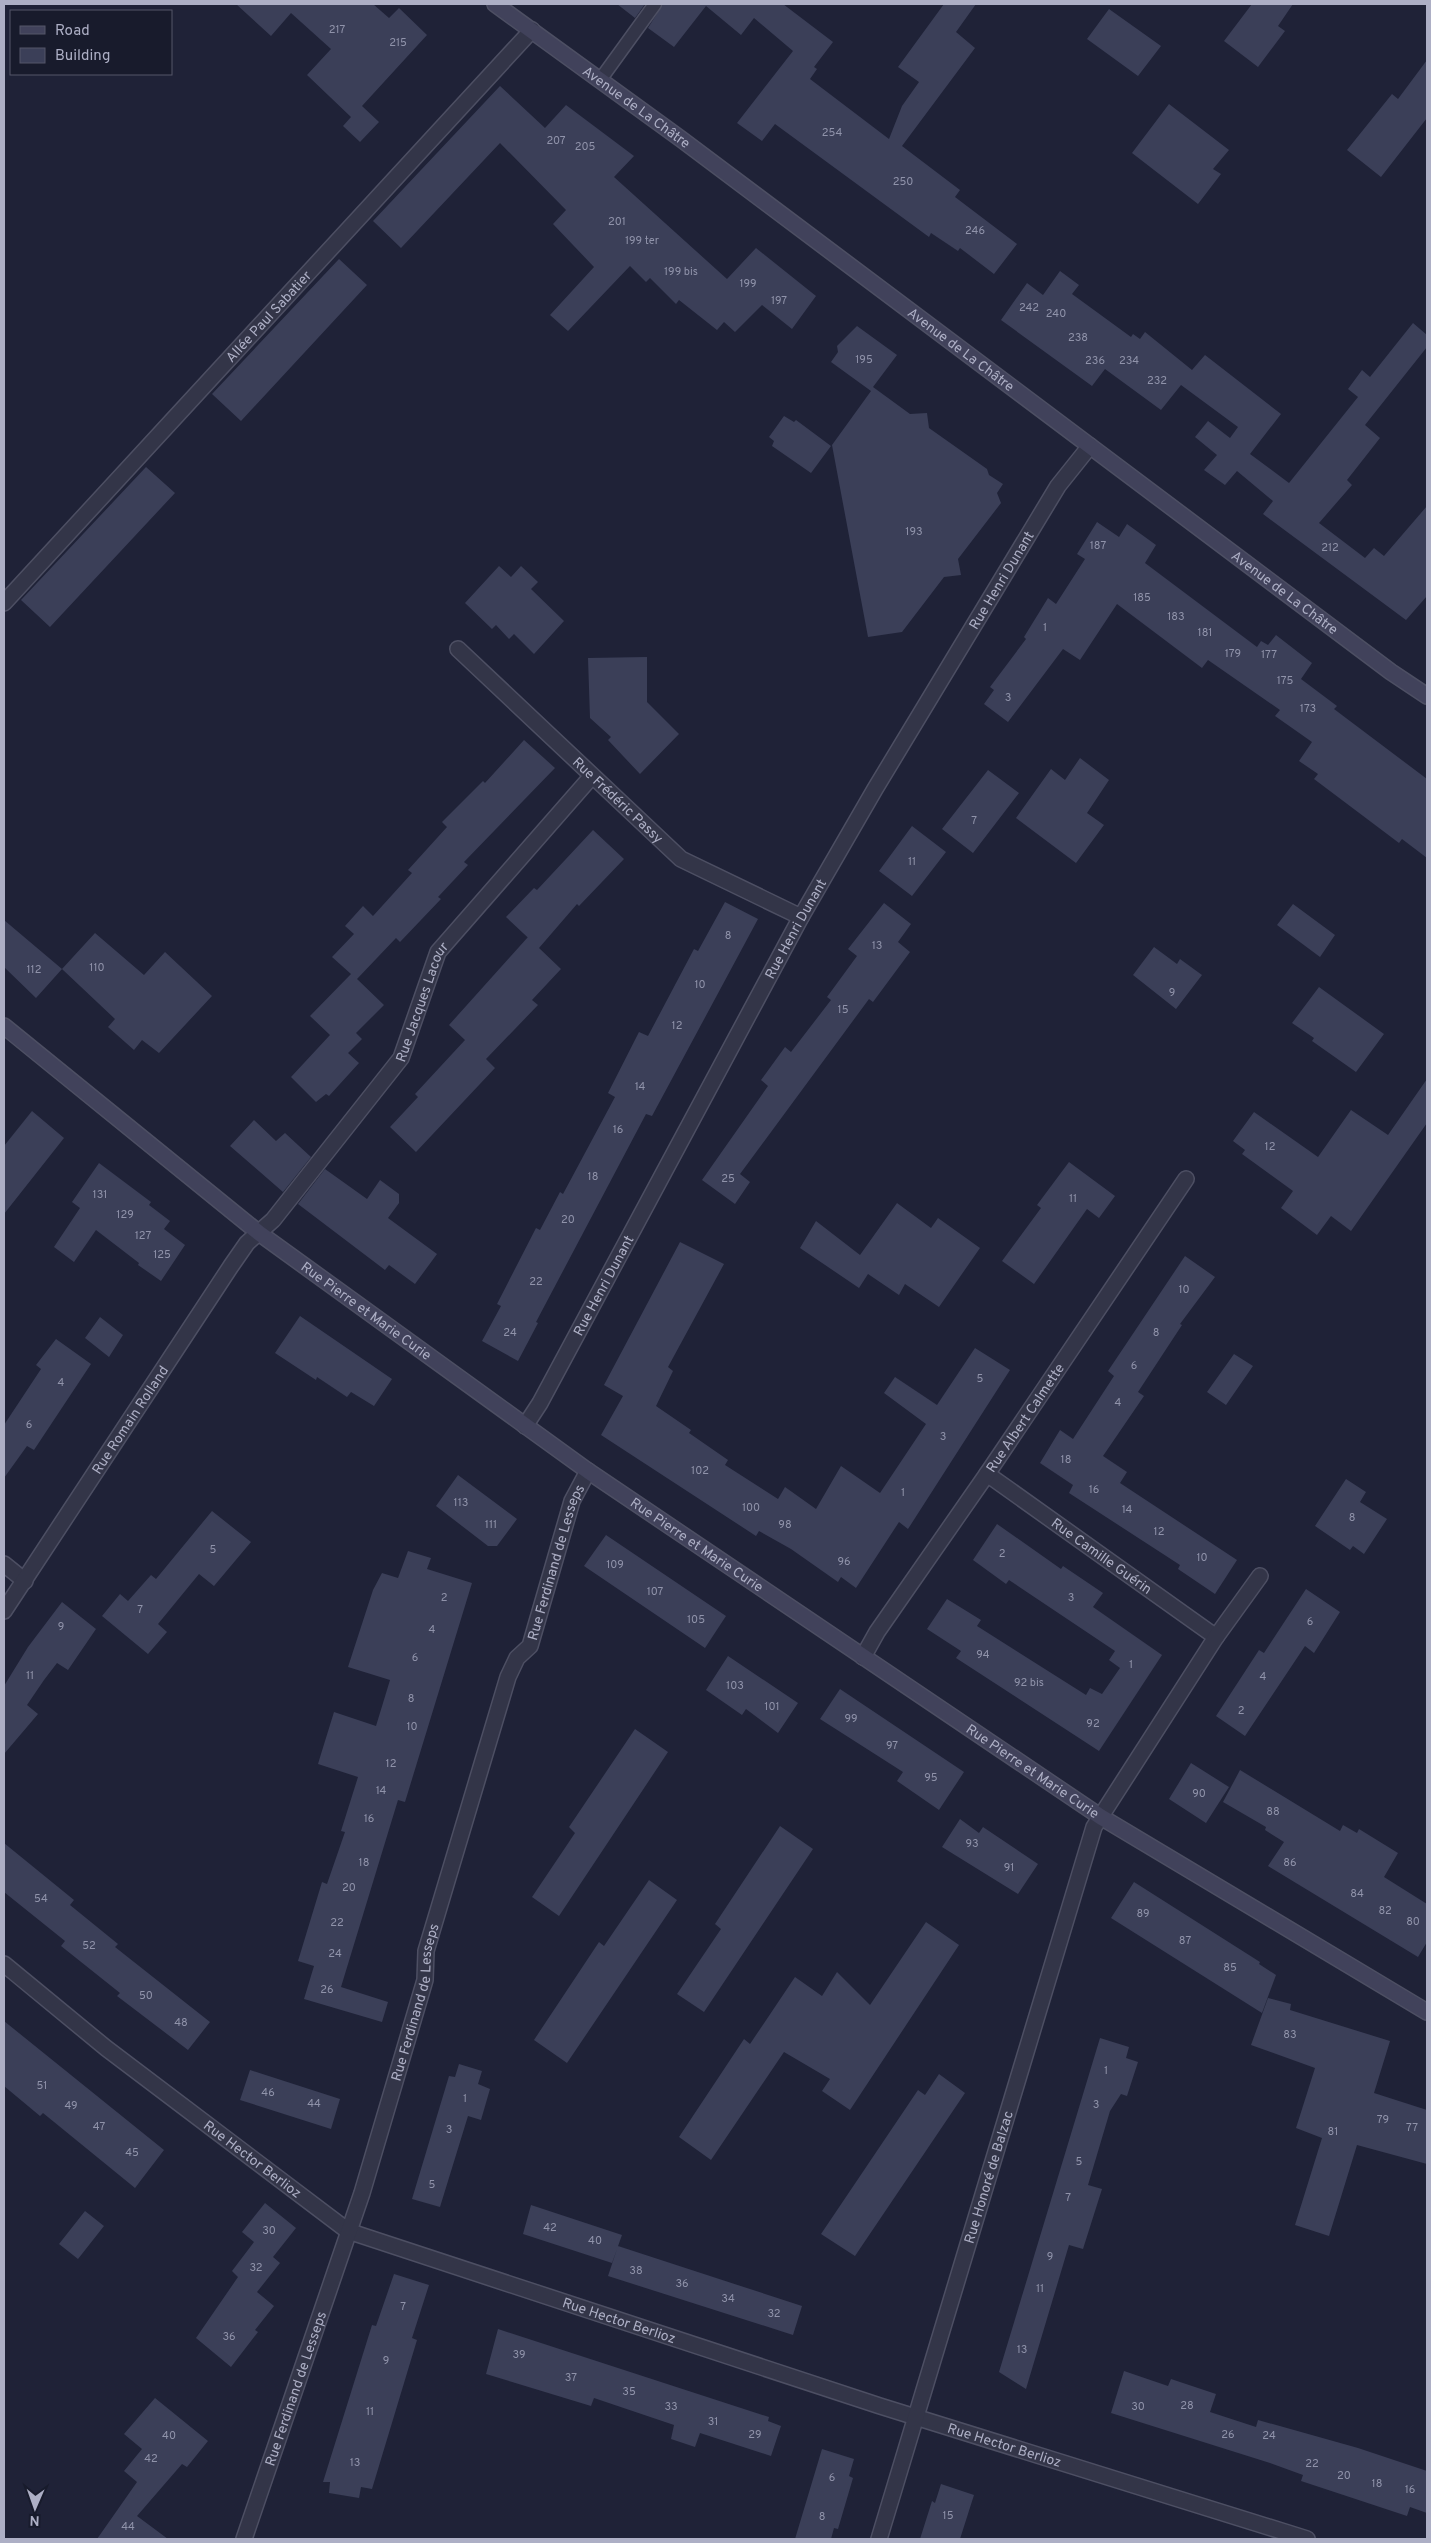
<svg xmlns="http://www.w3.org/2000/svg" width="1431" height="2543" font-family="Overpass,sans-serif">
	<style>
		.building { fill: #3b3f58 }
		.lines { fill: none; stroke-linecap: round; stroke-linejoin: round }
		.lane-casing { stroke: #4d4f63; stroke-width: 15 }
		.street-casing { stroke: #4d4f63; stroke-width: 18 }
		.secondary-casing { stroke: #4d4f63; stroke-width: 18 }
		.lane { stroke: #333548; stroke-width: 12 }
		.street { stroke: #333548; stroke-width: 15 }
		.secondary { stroke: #41425b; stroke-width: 15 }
		.labels { text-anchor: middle; stroke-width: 5; stroke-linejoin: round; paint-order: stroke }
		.number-label { font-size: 11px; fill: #9093aa }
		.street-label { font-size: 14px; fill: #adafc5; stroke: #181b2c }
	</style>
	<rect width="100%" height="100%" fill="#1f2237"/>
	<path class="building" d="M236,4H373L389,18L399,8L427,35L362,106L379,122L360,142L343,126L351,117L307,75L331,49L291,13L271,36Z
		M617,4H645L635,18Z
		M663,4H783L833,42L814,67L817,69L810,79L889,139L902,106L919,82L898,67L944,4H976L956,32L975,48L902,146L960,190L955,197L1017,244L994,274L960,248L958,251L931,233L929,237L775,124L762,141L737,123L793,51L754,18L741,35L706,6L674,47L648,28Z
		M1252,4H1293L1278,26L1285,31L1258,67L1224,41Z
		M1109,9L1161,46L1138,76L1087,39Z
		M1427,60V118L1381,177L1347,150L1392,94L1398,99Z
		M500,86L545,128L566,105L634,156L614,177L727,279L756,248L816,296L792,329L762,305L735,332L724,322L717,330L679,300L676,304L650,278L646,282L630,266L568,331L550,315L594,267L553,224L566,210L500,143L401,248L373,221Z
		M1169,104L1229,150L1213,169L1221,174L1198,204L1132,153Z
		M339,259L367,285L241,421L212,394Z
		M1060,271L1079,285L1072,294L1131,337L1133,334L1140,339L1145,332L1192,370L1205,355L1281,414L1250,454L1289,483L1358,397L1348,389L1362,370L1370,377L1413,323L1427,335V347L1365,425L1380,438L1347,480L1352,485L1319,523L1365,558L1374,548L1384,556L1427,506V596L1406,620L1263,514L1273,501L1237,471L1225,485L1204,470L1217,455L1195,437L1208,421L1230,438L1238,427L1181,385L1161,410L1105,369L1092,386L1001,320L1027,283L1043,295Z
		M857,326L897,355L873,387L910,414L927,413L929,428L987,469L989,475L1003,484L997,493L1001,503L958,559L961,575L944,577L902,632L868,637L832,445L871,391L831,362L838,352L837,346Z
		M784,416L794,422L796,420L831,446L811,473L772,446L774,441L769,437Z
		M146,467L175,493L50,627L21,600Z
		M1097,522L1119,537L1127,524L1156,545L1145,563L1257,647L1261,641L1268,645L1276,635L1312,663L1301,679L1337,706L1334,709L1427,779V858L1402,839L1399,843L1314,779L1318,774L1299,761L1312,742L1275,716L1280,710L1208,660L1202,668L1117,604L1080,660L1063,649L1008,722L984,704L994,690L990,687L1026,639L1024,637L1048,598L1056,604L1085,559L1077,554Z
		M499,566L511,577L521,566L538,582L531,589L564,621L534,654L514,634L509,639L496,625L492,629L465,603Z
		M647,657V702L679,734L640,774L608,740L611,737L590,718L588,658Z
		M524,740L555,768L464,862L468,865L438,897L441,899L400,942L396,938L357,979L384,1005L356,1033L362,1039L348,1053L359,1063L329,1096L326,1094L316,1102L291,1077L330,1035L310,1016L351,974L332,957L354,934L345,926L363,906L373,916L412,873L408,870L447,827L442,822L483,781L485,783Z
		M1080,758L1109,780L1087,813L1104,825L1076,863L1016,818L1051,769L1065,780Z
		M988,770L1019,793L973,853L942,829Z
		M912,826L946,852L912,896L879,871Z
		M593,830L624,859L579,906L577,904L539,948L561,969L532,1000L538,1005L486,1059L495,1068L416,1152L390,1127L418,1097L415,1094L465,1040L449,1025L528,937L538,947L506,917L534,888L537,890Z
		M725,902L758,919L652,1116L646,1114L536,1322L538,1323L518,1361L482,1341L501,1306L497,1304L536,1228L540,1230L560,1192L563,1194L615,1097L608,1093L639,1032L648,1036L694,949L698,951Z
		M884,903L911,924L898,942L910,952L873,1002L869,999L740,1174L750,1182L735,1204L702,1180L768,1086L761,1080L785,1047L791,1052L831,1000L827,997L857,956L848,949Z
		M1293,904L1335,935L1320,957L1277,925Z
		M4,920L62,969L36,998L4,967Z
		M95,933L144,975L165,952L212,996L159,1053L142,1040L134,1050L108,1027L115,1019L62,969Z
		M1154,947L1177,964L1180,959L1202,975L1176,1009L1133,975Z
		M1319,987L1384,1034L1356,1072L1312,1041L1314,1038L1292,1023Z
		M1427,1079V1123L1351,1231L1331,1216L1317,1235L1281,1208L1293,1191L1242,1154L1245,1150L1233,1141L1254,1112L1318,1157L1351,1110L1388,1135Z
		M32,1111L64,1138L4,1214V1146Z
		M254,1120L276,1141L285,1133L311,1157L283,1192L230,1146Z
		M1069,1162L1115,1196L1099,1218L1087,1209L1034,1284L1002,1261L1041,1208L1037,1205Z
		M99,1163L151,1202L149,1205L170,1221L164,1229L185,1245L161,1281L138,1265L139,1263L96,1230L74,1262L54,1247L80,1208L72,1202Z
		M325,1169L367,1199L380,1180L399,1194V1203L388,1218L437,1254L415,1284L389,1265L385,1270L298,1204Z
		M897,1203L931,1228L938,1218L980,1248L939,1307L905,1284L899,1295L868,1274L859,1288L800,1248L816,1221L860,1255Z
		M680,1242L724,1264L668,1367L673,1371L656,1406L691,1430L689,1433L728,1460L725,1465L778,1499L785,1487L816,1509L841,1466L880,1493L926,1424L884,1393L895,1377L937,1405L975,1348L1010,1370L908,1529L899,1522L856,1588L841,1577L838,1582L791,1549L759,1531L756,1536L601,1435L623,1396L604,1385Z
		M1185,1256L1215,1277L1180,1324L1182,1325L1138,1392L1144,1396L1103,1456L1127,1472L1120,1483L1237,1560L1215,1594L1178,1569L1180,1565L1069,1493L1073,1485L1040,1463L1060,1430L1073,1439L1114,1376L1108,1371Z
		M300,1316L392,1379L374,1406L351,1392L347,1397L317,1377L316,1380L275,1353Z
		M100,1317L123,1335L109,1357L85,1338Z
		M56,1339L91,1364L34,1450L27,1446L4,1478V1425L41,1369L36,1365Z
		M1234,1354L1253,1366L1226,1405L1207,1392Z
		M458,1475L517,1519L497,1546H488L436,1506Z
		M1346,1479L1366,1492L1360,1502L1387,1519L1364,1554L1353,1546L1350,1550L1315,1526Z
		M212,1511L251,1542L214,1586L199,1574L158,1624L167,1632L148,1654L102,1616L120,1594L128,1601L151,1575L156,1579Z
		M997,1524L1061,1569L1063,1566L1103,1593L1093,1607L1162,1655L1099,1751L956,1658L961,1651L927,1629L947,1599L981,1620L977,1626L1086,1695L1090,1688L1102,1694L1120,1668L1109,1660L1115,1651L1009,1580L1006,1584L973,1560Z
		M606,1535L726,1616L705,1648L584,1566Z
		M408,1551L431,1558L427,1569L472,1583L405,1802L398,1800L341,1987L388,2002L382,2022L304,1999L314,1966L298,1961L322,1882L327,1884L345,1832L341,1831L358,1777L318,1764L321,1754L334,1712L376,1726L390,1680L348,1667L373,1590L382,1573L398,1578Z
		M1306,1589L1340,1612L1314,1653L1305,1646L1245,1736L1216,1716L1259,1650L1264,1653Z
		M62,1602L96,1629L68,1670L57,1663L44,1680L27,1705L38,1714L4,1754V1686L28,1647Z
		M728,1656L798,1703L778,1733L746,1709L742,1715L706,1690Z
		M840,1689L964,1772L939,1810L897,1781L903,1772L820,1719Z
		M635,1729L668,1752L559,1916L532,1897L575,1833L569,1827Z
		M1191,1763L1229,1787L1206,1823L1169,1799Z
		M1240,1770L1340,1831L1343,1825L1357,1833L1359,1829L1398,1853L1384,1877L1427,1904V1942L1418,1957L1268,1866L1284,1842L1265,1830L1266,1827L1223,1802Z
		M960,1819L979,1833L983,1827L1038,1864L1018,1894L942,1847Z
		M780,1826L813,1849L704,2012L677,1994L721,1929L715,1924Z
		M4,1843L74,1900L70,1905L118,1944L115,1947L210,2022L188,2050L117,1996L120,1993L61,1946L65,1941L4,1892Z
		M649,1880L677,1900L567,2063L534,2040L599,1942L604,1946Z
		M1134,1882L1260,1962L1259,1964L1276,1975L1262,2013L1111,1918Z
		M926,1922L959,1945L850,2110L822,2091L830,2079L784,2052L711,2160L679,2137L744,2039L750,2044L795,1977L822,1996L837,1972L870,2005Z
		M1268,1998L1291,2004L1290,2010L1390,2041L1374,2093L1427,2110V2164L1357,2145L1329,2236L1295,2225L1322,2138L1296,2128L1315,2068L1251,2045Z
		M4,2021L164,2150L135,2188L43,2113L40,2116L4,2086Z
		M1100,2038L1129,2047L1126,2058L1138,2062L1127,2096L1121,2094L1110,2111L1088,2185L1102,2189L1083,2249L1069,2245L1026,2389L999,2372Z
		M459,2064L482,2071L478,2084L490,2089L481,2120L468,2116L440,2207L412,2199L449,2076L455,2077Z
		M250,2070L340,2099L331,2129L240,2100Z
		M939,2074L965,2093L855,2256L821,2234L918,2090L925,2095Z
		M265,2203L296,2228L273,2257L280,2263L257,2292L274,2306L255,2330L258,2332L231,2367L196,2338L238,2277L232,2271L254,2242L242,2232Z
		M531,2205L622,2235L612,2263L523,2234Z
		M85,2211L104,2226L78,2259L59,2244Z
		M618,2246L802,2306L793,2335L608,2276Z
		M394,2274L429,2285L412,2338L417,2340L372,2489L361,2487L359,2498L329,2493L330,2482H323L372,2325L376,2326Z
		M498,2329L769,2417L768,2421L781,2426L771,2456L700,2433L695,2447L671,2439L674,2425L594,2398L591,2406L486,2374Z
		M1124,2371L1168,2386L1171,2379L1216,2394L1210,2412L1256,2427L1258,2420L1358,2448L1427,2471V2513L1410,2507L1407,2516L1301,2481L1303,2475L1270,2463L1111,2413Z
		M155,2398L208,2441L187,2467L182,2464L137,2516L168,2539H97L137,2482L124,2471L142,2449L124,2434Z
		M822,2449L854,2459L849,2476L853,2478L838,2529L834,2528L831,2539H795Z
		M941,2484L974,2495L960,2539H920L932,2501L935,2503Z"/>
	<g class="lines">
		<defs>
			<path id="lane" d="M600,80L655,4"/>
			<g id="street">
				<path id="s1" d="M4,603L532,30"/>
				<path id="s2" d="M458,649L681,859L801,917"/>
				<path id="s3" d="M525,1426L540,1403L801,917L875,789L1058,486L1090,446"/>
				<path id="s4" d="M987,1474L1216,1637"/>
				<path d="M4,1564L25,1581"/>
				<path id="s5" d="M4,1611L231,1266L247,1243L273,1220L401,1058L438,952L592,776"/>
				<path id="s6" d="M863,1657L877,1632L987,1474L1186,1179"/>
				<path id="s7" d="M4,1964L106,2048L348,2231L880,2406L1307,2539"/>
				<path id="s8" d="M244,2539L362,2193L425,1980L426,1951L508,1677L517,1658L530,1646L572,1501L588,1471"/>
				<path id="s9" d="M879,2539L1094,1827L1216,1637L1260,1576"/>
			</g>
			<g id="secondary">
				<path id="s10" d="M495,4L681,139L1391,672L1427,696"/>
				<path id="s11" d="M4,1026L259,1233L588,1471L1101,1817L1427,2012"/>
			</g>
		</defs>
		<use href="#lane" class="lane-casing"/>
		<use href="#street" class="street-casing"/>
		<use href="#secondary" class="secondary-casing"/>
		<use href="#lane" class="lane"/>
		<use href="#street" class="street"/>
		<use href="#secondary" class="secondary"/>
	</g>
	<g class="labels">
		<g class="number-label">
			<text x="337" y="33">217</text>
			<text x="398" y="46">215</text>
			<text x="832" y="136">254</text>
			<text x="556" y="144">207</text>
			<text x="585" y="150">205</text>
			<text x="903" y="185">250</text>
			<text x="617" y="225">201</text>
			<text x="975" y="234">246</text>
			<text x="642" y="244">199 ter</text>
			<text x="681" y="275">199 bis</text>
			<text x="748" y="287">199</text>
			<text x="779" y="304">197</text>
			<text x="1029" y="311">242</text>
			<text x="1056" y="317">240</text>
			<text x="1078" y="341">238</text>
			<text x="864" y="363">195</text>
			<text x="1095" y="364">236</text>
			<text x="1129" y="364">234</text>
			<text x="1157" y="384">232</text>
			<text x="914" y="535">193</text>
			<text x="1098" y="549">187</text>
			<text x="1330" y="551">212</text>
			<text x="1142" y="601">185</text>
			<text x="1176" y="620">183</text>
			<text x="1045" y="631">1</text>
			<text x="1205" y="636">181</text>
			<text x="1233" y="657">179</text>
			<text x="1269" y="658">177</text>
			<text x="1285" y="684">175</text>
			<text x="1008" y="701">3</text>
			<text x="1308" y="712">173</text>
			<text x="974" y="824">7</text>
			<text x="912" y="865">11</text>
			<text x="728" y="939">8</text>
			<text x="877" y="949">13</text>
			<text x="97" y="971">110</text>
			<text x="34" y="973">112</text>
			<text x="700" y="988">10</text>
			<text x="1172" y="996">9</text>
			<text x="843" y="1013">15</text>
			<text x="677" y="1029">12</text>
			<text x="640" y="1090">14</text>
			<text x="618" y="1133">16</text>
			<text x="1270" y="1150">12</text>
			<text x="593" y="1180">18</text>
			<text x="728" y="1182">25</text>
			<text x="100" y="1198">131</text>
			<text x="1073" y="1202">11</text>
			<text x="125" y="1218">129</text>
			<text x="568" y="1223">20</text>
			<text x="143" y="1239">127</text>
			<text x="162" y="1258">125</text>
			<text x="536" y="1285">22</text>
			<text x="1184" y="1293">10</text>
			<text x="510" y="1336">24</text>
			<text x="1156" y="1336">8</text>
			<text x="1134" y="1369">6</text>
			<text x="980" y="1382">5</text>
			<text x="61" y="1386">4</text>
			<text x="1118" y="1406">4</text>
			<text x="29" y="1428">6</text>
			<text x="943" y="1440">3</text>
			<text x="1066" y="1463">18</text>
			<text x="700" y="1474">102</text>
			<text x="1094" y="1493">16</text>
			<text x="903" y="1496">1</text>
			<text x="461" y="1506">113</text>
			<text x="751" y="1511">100</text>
			<text x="1127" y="1513">14</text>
			<text x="1352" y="1521">8</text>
			<text x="491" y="1528">111</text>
			<text x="785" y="1528">98</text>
			<text x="1159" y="1535">12</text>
			<text x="213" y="1553">5</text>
			<text x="1002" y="1557">2</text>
			<text x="1202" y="1561">10</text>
			<text x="844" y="1565">96</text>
			<text x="615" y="1568">109</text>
			<text x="655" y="1595">107</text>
			<text x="444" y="1601">2</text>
			<text x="1071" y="1601">3</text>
			<text x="140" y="1613">7</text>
			<text x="696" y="1623">105</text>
			<text x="1310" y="1625">6</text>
			<text x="61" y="1630">9</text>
			<text x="432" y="1633">4</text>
			<text x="983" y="1658">94</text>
			<text x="415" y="1661">6</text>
			<text x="1131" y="1668">1</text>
			<text x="30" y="1679">11</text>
			<text x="1263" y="1680">4</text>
			<text x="1029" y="1686">92 bis</text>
			<text x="735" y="1689">103</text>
			<text x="411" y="1702">8</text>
			<text x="772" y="1710">101</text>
			<text x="1241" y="1714">2</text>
			<text x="851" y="1722">99</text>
			<text x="1093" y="1727">92</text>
			<text x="412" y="1730">10</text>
			<text x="892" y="1749">97</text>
			<text x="391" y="1767">12</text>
			<text x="931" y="1781">95</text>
			<text x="381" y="1794">14</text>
			<text x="1199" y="1797">90</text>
			<text x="1273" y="1815">88</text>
			<text x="369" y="1822">16</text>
			<text x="972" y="1847">93</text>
			<text x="364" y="1866">18</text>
			<text x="1290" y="1866">86</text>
			<text x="1009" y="1871">91</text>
			<text x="349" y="1891">20</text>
			<text x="1357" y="1897">84</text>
			<text x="41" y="1902">54</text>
			<text x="1385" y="1914">82</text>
			<text x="1143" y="1917">89</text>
			<text x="1413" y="1925">80</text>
			<text x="337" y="1926">22</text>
			<text x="1185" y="1944">87</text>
			<text x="89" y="1949">52</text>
			<text x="335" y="1957">24</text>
			<text x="1230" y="1971">85</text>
			<text x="327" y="1993">26</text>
			<text x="146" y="1999">50</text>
			<text x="181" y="2026">48</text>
			<text x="1290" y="2038">83</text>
			<text x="1106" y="2074">1</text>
			<text x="42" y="2089">51</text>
			<text x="268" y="2096">46</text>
			<text x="465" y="2102">1</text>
			<text x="314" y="2107">44</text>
			<text x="1096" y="2108">3</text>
			<text x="71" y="2109">49</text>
			<text x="1383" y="2123">79</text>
			<text x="99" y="2130">47</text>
			<text x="1412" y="2131">77</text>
			<text x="449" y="2133">3</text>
			<text x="1333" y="2135">81</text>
			<text x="132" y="2156">45</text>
			<text x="1079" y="2165">5</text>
			<text x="432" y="2188">5</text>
			<text x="1068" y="2201">7</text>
			<text x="550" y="2231">42</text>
			<text x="269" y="2234">30</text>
			<text x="595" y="2244">40</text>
			<text x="1050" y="2260">9</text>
			<text x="256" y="2271">32</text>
			<text x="636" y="2274">38</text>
			<text x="682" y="2287">36</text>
			<text x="1040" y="2292">11</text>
			<text x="728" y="2302">34</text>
			<text x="403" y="2310">7</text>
			<text x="774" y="2317">32</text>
			<text x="229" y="2340">36</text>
			<text x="1022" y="2353">13</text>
			<text x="519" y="2358">39</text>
			<text x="386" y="2364">9</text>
			<text x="571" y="2381">37</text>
			<text x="629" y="2395">35</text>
			<text x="1187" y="2409">28</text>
			<text x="671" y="2410">33</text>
			<text x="1138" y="2410">30</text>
			<text x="370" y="2415">11</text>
			<text x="713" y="2425">31</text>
			<text x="755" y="2438">29</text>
			<text x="1228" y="2438">26</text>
			<text x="169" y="2439">40</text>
			<text x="1269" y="2439">24</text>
			<text x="151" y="2462">42</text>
			<text x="355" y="2466">13</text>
			<text x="1312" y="2467">22</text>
			<text x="1344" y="2479">20</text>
			<text x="832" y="2481">6</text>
			<text x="1377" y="2487">18</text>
			<text x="1410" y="2493">16</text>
			<text x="948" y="2519">15</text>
			<text x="822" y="2520">8</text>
			<text x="128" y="2530">44</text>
		</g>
		<g class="street-label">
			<text dy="5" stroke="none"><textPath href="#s10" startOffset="175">Avenue de La Châtre</textPath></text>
			<text dy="5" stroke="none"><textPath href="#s1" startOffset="390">Allée Paul Sabatier</textPath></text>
			<text dy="5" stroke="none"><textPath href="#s10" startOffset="580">Avenue de La Châtre</textPath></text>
			<text dy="5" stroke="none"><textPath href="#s3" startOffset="971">Rue Henri Dunant</textPath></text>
			<text dy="5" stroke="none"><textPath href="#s10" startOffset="985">Avenue de La Châtre</textPath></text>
			<text dy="5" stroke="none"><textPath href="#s2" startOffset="220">Rue Frédéric Passy</textPath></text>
			<text dy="5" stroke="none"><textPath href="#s3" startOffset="566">Rue Henri Dunant</textPath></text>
			<text dy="5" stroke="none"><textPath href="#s5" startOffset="742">Rue Jacques Lacour</textPath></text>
			<text dy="5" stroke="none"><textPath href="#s3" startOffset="161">Rue Henri Dunant</textPath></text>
			<text dy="5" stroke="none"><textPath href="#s11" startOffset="461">Rue Pierre et Marie Curie</textPath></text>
			<text dy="5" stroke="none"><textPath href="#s6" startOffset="289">Rue Albert Calmette</textPath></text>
			<text dy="5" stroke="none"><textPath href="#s5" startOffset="229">Rue Romain Rolland</textPath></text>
			<text dy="5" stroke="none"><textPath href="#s11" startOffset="866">Rue Pierre et Marie Curie</textPath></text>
			<text dy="5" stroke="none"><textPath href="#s4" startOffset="141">Rue Camille Guérin</textPath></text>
			<text dy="5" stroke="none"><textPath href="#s8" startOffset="1029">Rue Ferdinand de Lesseps</textPath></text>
			<text dy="5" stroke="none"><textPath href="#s11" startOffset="1271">Rue Pierre et Marie Curie</textPath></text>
			<text dy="5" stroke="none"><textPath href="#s8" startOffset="564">Rue Ferdinand de Lesseps</textPath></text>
			<text dy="5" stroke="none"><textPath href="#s7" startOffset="316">Rue Hector Berlioz</textPath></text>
			<text dy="5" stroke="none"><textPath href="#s9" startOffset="378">Rue Honoré de Balzac</textPath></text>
			<text dy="5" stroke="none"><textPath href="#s7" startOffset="721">Rue Hector Berlioz</textPath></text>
			<text dy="5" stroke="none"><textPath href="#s8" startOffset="159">Rue Ferdinand de Lesseps</textPath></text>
			<text dy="5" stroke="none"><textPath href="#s7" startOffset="1126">Rue Hector Berlioz</textPath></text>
		</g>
	</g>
	<rect width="1431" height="2543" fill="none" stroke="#adafc5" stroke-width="10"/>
	<rect x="10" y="10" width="162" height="65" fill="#181b2c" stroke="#545669"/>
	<rect x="20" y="26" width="25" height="8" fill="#41425b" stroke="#545669"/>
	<text x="55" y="35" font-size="15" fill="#adafc5">Road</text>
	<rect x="20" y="48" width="25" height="15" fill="#3b3f58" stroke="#545669"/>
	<text x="55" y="60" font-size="15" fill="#adafc5">Building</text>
	<g transform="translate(35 2508) rotate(182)" stroke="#181b2c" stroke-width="4" paint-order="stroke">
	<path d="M0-4L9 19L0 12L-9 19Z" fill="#adafc5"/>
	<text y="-8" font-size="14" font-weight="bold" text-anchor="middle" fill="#adafc5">N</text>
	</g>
</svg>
